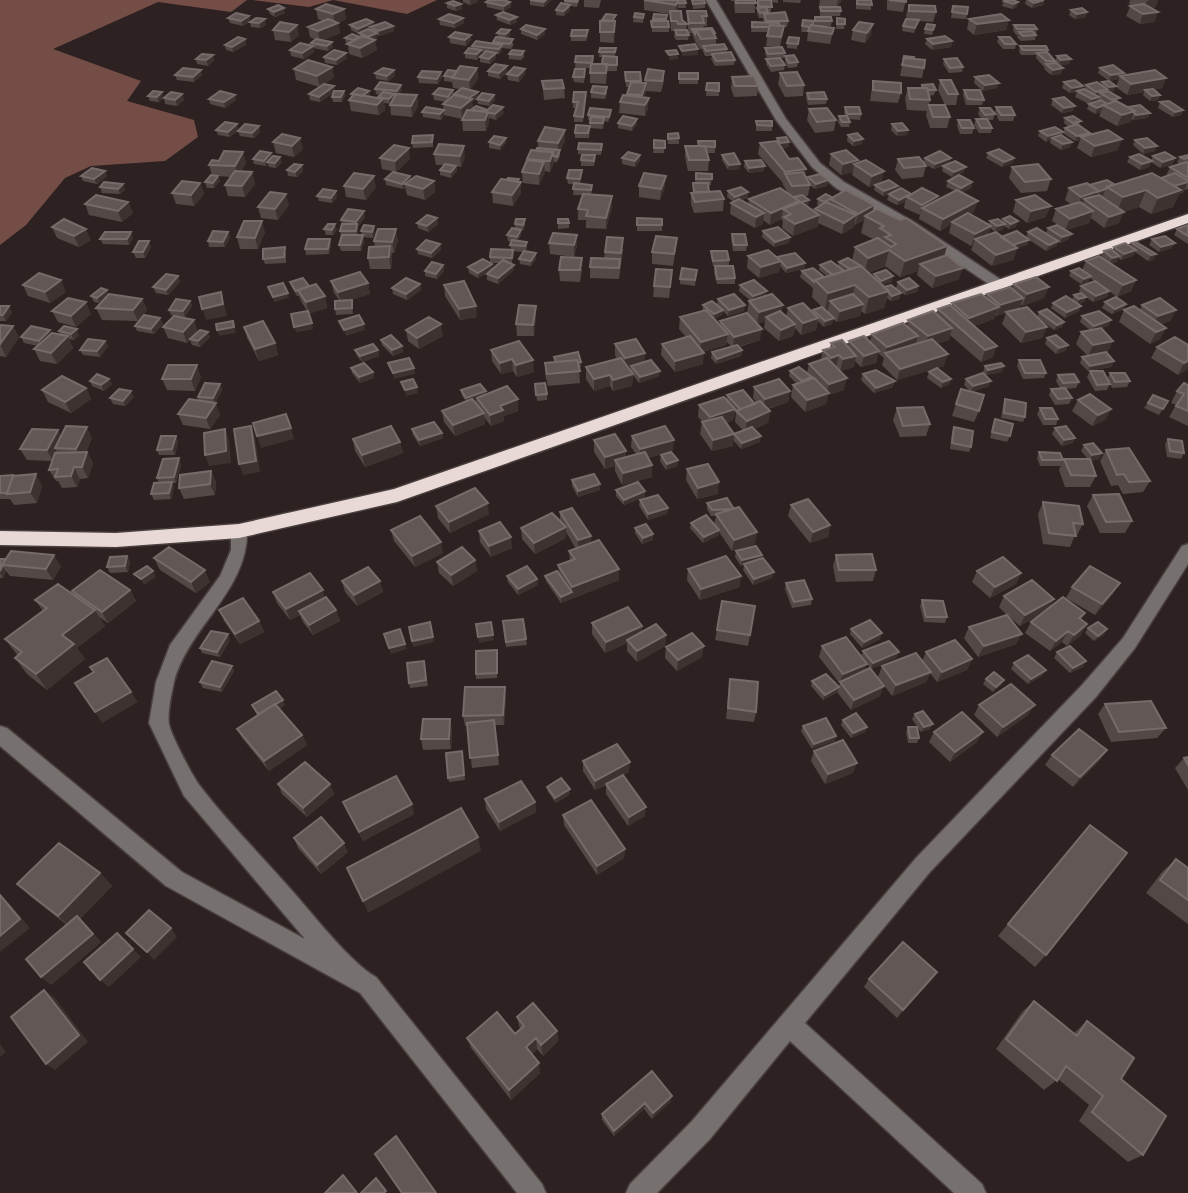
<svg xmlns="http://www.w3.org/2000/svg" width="1188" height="1193" font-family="'PT Sans Narrow',sans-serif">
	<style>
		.forest { fill: #754d47 }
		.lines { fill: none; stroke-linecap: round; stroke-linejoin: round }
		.minor-casing { stroke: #493f3e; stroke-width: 3 }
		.highway-casing { stroke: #493f3e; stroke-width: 3 }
		.minor { fill: #76706f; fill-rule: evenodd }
		.highway { fill: #e8d9d6; fill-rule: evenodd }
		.wall { fill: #544847; fill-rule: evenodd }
		.shaded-wall { fill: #3e3231 }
		.building { fill: #635756; stroke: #766b6a; stroke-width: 2 }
	</style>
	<rect width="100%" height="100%" fill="#2d2221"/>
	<path class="forest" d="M0,0H247L231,12L158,2L53,49L141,81L127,101L194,120L198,137L165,161L91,166L65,178L26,225L0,245Z
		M253,0H437L407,14L333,0L309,7Z"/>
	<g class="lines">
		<defs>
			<path id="minor" d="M706,0H716L786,119L820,163L844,182L914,222L1003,281V287H993L906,228L836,188L812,167L776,120Z
				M239,525L247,531C248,591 189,626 174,682C172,692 167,713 169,724C171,735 193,777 200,786C229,824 264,858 295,894C315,917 352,964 376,977L542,1184L546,1193H517L360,993L166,886L0,746V726L7,728L182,872L305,939L184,796L149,723L156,682L170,645L220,576L231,550V531Z
				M1188,544V564L1135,648L1096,697L930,872L805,1023L982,1184L986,1193H954L790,1041L710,1139L657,1193H626L630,1184L692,1121L916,858L1082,685L1123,638L1182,546Z"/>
			<path id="highway" d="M1188,214V223L397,502L239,538L116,547L0,545V531L116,533L239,524L394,489Z"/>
		</defs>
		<use href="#minor" class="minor-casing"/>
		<use href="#highway" class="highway-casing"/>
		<use href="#minor" class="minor"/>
		<use href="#highway" class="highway"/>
	</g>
	<path class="wall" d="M463,0H478V2L470,5L463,2Z
		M530,0H551L544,7L530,5Z
		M565,0H579L577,7L570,6V10L564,16L556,15V10L565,4Z
		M584,0H601L599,8L584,7Z
		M643,0H685L686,8H678L677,11L682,20L687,24L686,30L689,35L688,40H676L674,36L675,31H671L670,14L644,10V0Z
		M692,0L705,3V8L693,9Z
		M731,0H755V13H735L734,1H731Z
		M757,0H778V3L771,2V12H768V14L788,21L787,27H784L780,47L766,46L768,32H751L752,22L764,23L763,18H759L757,13Z
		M783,0H801L800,3L783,2Z
		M820,0H842L837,7L841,11L840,16H820V7H821L819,6Z
		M856,0H871V10L856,9Z
		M887,0H906L903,12L887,10Z
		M1012,0L1017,7L1012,9L1002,6L1004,1Z
		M1026,0H1044L1043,5L1032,8L1025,4Z
		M1130,0H1158L1155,8H1152L1158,12L1154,22L1140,24L1126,16L1131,5L1129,4Z
		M486,2H510L511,7L504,11L487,7Z
		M447,3L461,4L462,9L456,11L447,8Z
		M909,5L936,12L933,22L918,21L914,33L902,31L903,26L907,19L906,15Z
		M953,6L967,14L966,19L951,18Z
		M268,9L285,13L275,17L270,14Z
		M316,9H344L346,19L338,23L340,33L323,40L333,47L328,51L313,48L314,52L304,59L291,56L290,50L312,46L311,43L316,40L310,37L308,27L323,21L318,19Z
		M1071,10L1086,17L1075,19L1069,15Z
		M687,11L707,16V26H704L703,28L715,33L716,38V45L727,49V53L735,60L734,65L715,66L711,59L712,56H705L702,49H700L695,41L692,33H689L687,21Z
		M644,14L643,23L633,22L634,17Z
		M654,14L667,15L666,21L669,27V32H652L651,21H653Z
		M496,15L517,17V22L510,25L497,20Z
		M249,16L250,21L243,26L230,23L228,18Z
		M815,17L832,21L831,26H822L834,28L830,44L807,41L808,32H801L803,20L815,25Z
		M463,18L464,23L455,28L440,25L439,19Z
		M837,18L845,24L844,29H836Z
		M969,19L1009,20L1006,30L974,35L967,29Z
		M602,20H615L614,43L600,42V21H602Z
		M250,22L266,25L260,28L251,27Z
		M280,22L299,35L291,42L275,40L273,30Z
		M373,22L374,26H393L394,31L379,36L377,35V38L374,40L377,50L362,58L349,54L348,44L346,43L345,38L360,37L359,34L351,30L350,25Z
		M859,22L871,35L865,43L851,40L853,30Z
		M935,25L932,35L924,34L925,29Z
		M1014,25L1037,29L1035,40L1021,41L1017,37L1018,35H1016L1013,30Z
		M521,29L545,34L537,40L521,34Z
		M497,33L510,35L507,38L514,44L511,49L502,48V50L499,54H496V58L490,64L480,62V57L485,52H481V55L477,60L465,58V53L472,48V46L493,43L498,37Z
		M471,35V40L466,46L450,43L449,37Z
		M571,36H588L586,41H571Z
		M999,37L1016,44L1015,49H1003L997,42Z
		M799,38L797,49L787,48V43Z
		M245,39L246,45L233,52L226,50L225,45Z
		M927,39L952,41L951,47L932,50L925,44Z
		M1020,46L1048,50L1047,52L1055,61L1057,56L1071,59L1069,64L1059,65L1061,74L1051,75L1044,69L1045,67H1044L1036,58V55H1021L1019,51Z
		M600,48H616L615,57H617V71H607L606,84L590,83V68H575L576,56L593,64H602L603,57H599Z
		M765,48L785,53L784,58H780L785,65L784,70L771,72L766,64L767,59L765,53Z
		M524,51V57L521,60L509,59V54Z
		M785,56L798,62L797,67L788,68L785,61Z
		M904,56L913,59L924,68L922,78L900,76Z
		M324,57L347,58L337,65L325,63Z
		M196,59L214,60L208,66L197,64Z
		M944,59L963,67L962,72L949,73L943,64Z
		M332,67L334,77L320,87L296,80L294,69Z
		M477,68L478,79L470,90L478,92V98L472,102L473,109H485V112L504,113L496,120L489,118V123L486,131H463L462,120L463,118L462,119L444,115L443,104L446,102L434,100L433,94H454L460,89L453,88L452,82L444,81V76L457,71Z
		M1100,68L1124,73L1123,76L1166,78L1162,88L1154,90L1160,95L1158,100L1150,101L1143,95L1144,92L1127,95L1116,87L1119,79L1109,81L1098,73Z
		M394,70L395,76L388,81L376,79L375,73Z
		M488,71L507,72L500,79L488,76Z
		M664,71V81L661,92L646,91L644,97L648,109L645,116L619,113L620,102L627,95L629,87H626L625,72H640L641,83H645V80Z
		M441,72L442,78L438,84L419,83L418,77Z
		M679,73L698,79V84H679Z
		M780,73L804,85L803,96L785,97L778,84Z
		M507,74H525L519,82L508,80Z
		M585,74L584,83L574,82L573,77Z
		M175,75H202L194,82L177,80Z
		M732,77L758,86L757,96L734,97L731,88Z
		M975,77L997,88L983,91L974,83Z
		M940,80L958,94L956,105H945L938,90Z
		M542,81L564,88L565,98L544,100Z
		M873,81L901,93L898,103L870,101Z
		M1064,82L1083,86L1081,90L1084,89L1086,85H1101L1102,82L1114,91L1110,92L1119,102L1128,107L1150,113L1147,118L1133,120L1132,119L1130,122L1117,126L1099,116L1101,112L1095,114L1087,109L1089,104L1075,97L1077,92L1070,93L1062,88Z
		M707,83H719V96H706Z
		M922,85L936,90L934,95L929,96L930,100L929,105L950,117L947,128H930L926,115L927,111L907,110L905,98L908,88H921Z
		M334,86V91H344L345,96L342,102H333L332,97L334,92L320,102L310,100L309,94Z
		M607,87V93L605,99L591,98V92Z
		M375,89L402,90L399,94L417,95L418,106L412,117L391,115L390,104L384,103L385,110L379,115L351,111L349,100L352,97L351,94L369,91L370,96L369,97L378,98L381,95L376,94Z
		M964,90L984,100L982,105H966L963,95Z
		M586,92L583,122H574V116L576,108H573V102Z
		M807,93L827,99L826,104L808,105L806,98Z
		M182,94L184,100L177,106L165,104L164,98Z
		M494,95L495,100L490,106L478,104L477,99Z
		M148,96L163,97L159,102L150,101Z
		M209,99L236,100L225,108L210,104Z
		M1053,99L1073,111L1062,113L1051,105Z
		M1160,102L1183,110L1181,115L1173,117L1158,108Z
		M845,107L861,114L860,120L849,119L850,122L849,127H841L838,122L839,116H845L844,112Z
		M996,107L1015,115L1013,121H999L995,112Z
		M980,108L995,114L993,120H988L992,128L991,133H979L974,125L976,119H982L978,114Z
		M809,109L836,120L834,131L815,133L807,120Z
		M444,110V115L441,120L423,117L422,112Z
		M611,110V115L608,122L604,121L603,129L590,128V120H588V115Z
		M1065,118L1081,121L1079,125L1090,133L1089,135L1118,150L1091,157L1077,148L1080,140L1075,141L1063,133L1065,128L1069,127L1064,123Z
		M637,119V124L632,131L618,128V123Z
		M958,120L974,128L972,134H960L957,126Z
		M756,121L772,126V131H756Z
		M237,124L238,130L230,137L218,135L216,130Z
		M892,124L908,130L907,135L897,136L891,130Z
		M259,126L260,132L254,138L240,136L238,131Z
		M590,126L589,138H575V133Z
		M565,130V141L560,150V156L557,162H554L550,172L545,171L539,185L523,183L522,172L527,161V159L538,148V141Z
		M1040,131L1063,132L1062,136L1072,142L1070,147L1061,150L1050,143L1051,140L1046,142L1038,136Z
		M668,134L679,138V144H668Z
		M848,135L862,144L853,146L847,141Z
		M300,138L303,149L294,157L276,153L273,142Z
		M777,138L789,147L782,148L789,159L806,169L805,176L808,180V177L828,180L827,186L815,189L810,185L808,196H804L809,200L808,206H806L814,212L815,209L820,206L817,205L818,199L832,197L872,212L947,246L944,256L959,279L932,288L917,275L918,271L900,277L885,266L869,273L873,277L874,274L892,282L882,285L884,287L901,293L899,299L891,301L887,298L884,308L865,314L861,311L860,316L837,322L833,319L832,324L824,327L818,321L816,330L801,335L795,328L793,336L779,341L764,328L765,321L757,324L760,340L739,347L742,350L741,356L716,364L711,358L712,352L731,346L727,342L726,345L703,352V364L675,372L661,355L662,344L686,337L679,329L680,317L702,311L703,305H717L718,299L745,305L744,311L728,316L723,311L722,315L714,319L720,325V321L747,313L749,301H751L739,291L740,285L766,296L786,317L788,308L812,313L813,310L827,312L828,309L825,310L812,297L813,288L800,277L802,271L824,277L827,276L819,270L820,265L838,266L839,262L852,261L855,247L875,240L861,233L864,220L855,225L854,224V227L842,234L818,223L817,227L793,236L782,228L783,221L781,219L770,225L763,220V224L755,228L730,214L731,203L734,202L727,197L728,191L748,198L741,200L748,204L749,199L788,193L783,185V183L758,154L760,143L776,141Z
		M433,140V147L413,148L412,143Z
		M1135,140L1155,151L1143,154L1133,145Z
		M665,141L664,153H653L654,148Z
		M698,141L715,147V153H707L709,160L708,171H688L685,157V146H698Z
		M489,142L506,143L500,150L489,148Z
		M439,144L465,157L461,167L456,166L457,171L451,178L440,175V170L444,165H436L434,154Z
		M578,149H602L601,155L578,154Z
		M243,152L246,163L241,171L252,172L255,184L245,197L228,196L225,185L231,177L218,176L220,181L214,188H207L205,182L212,175L209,165Z
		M271,153L272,157L282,162L276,168L269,167L268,164L266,166L254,164L253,159Z
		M988,153L1013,163L1002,167L986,158Z
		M831,154L858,160L857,163L884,171L881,182L869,187L852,175L853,172L841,175L829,165Z
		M640,155V161L635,167L622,164V158Z
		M722,155L740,169L728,170L722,160Z
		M1188,155V189L1184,190L1183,193L1179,194L1173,207L1151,214L1139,207L1123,212L1119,223L1104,228L1091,218L1089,223L1066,230L1069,239L1060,243L1058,242L1056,246L1046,251L1028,239L1027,245L1017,248L1013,260L992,266L971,250L973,245L971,246L949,233L951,224L940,231L919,219L920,215L904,208L905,202L897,205L887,200L889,194L883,196L874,190L875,185L911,194L938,196L937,201L955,191L946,187L948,181L972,182L971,188L961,193L974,212L970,214L989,224L990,221L1002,222L1003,219L1016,227L1009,229L1004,226L1003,230L995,232L990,228L988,235L1001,237H1026L1028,232L1046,233L1048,228L1064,229L1052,221L1056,209L1072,205L1065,200L1069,188L1089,185L1114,184L1161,178L1166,176L1170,167L1180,164L1177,162L1180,157Z
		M1153,156L1173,164L1160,168L1151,162L1149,167L1140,170L1127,162L1130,157L1151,161Z
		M380,158L410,159L396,172L382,169Z
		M925,158L950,163L964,172L952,177L942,171L943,166L934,169L925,164L926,166L923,177L902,179L895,170L898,159L923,162Z
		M581,160L595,161L594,166H581Z
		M745,161L764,171L749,173L744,167Z
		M302,165L303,171L297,177L288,176L287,170Z
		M1012,167L1051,179L1047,191L1021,193L1009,178Z
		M582,170L580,184L592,190L591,195L612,207L606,229L586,228V220H578V209L582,195H573L574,184H568L567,178Z
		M105,171L107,176L97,184L83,181L81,176Z
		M696,173L712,174L711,185H708L709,192L724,199L723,211L694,213L691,204V193H693V183H695Z
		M410,176L411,180L434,181L435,192L425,200L407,195L405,187L403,189L386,185L385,179Z
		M519,179L521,193L513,206L493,203L492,192L507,180Z
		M200,183L204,194L194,206L176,204L172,193Z
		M344,186L376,187L366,200L346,197Z
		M639,186L665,187L660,200L639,197Z
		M100,187L125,190L120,194L102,193Z
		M317,196L337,197L332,203L319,201Z
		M1016,200L1046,217L1027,223L1013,212Z
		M128,202L133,213L122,222L89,215L85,204Z
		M289,205L278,220L261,218L258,207Z
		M365,217L358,227L357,235H362L361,231L375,232L373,238L363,237L364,241L361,251H341L339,245L341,236L340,231L342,225L341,220Z
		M437,218L438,224L428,232L418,228L417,223Z
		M637,218L662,219V231H637Z
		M525,219V225L523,230H521V235L518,241L527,242V247L526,251L536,259L531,266L520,264L519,259L523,252L513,251L512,263L514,270L498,284L487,280V274L489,272L478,278L469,273L468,267L493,269L500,263H490V257L511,250L510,245L512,242L508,241L507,235L515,229V224Z
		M558,219L569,223V228L558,229Z
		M1188,225V244L1174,235L1177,229Z
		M52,227L91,240L79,247L57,238Z
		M324,229L337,230L333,235H326Z
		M763,231L790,237L789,243L774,247L762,237Z
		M228,232L230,237L225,247H209L208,241Z
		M265,232L258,249H240L237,237Z
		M732,234L747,245L746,251H733L731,239Z
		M577,235V246L574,257L550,254L549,243Z
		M133,238L129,245L103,244L100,239Z
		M1152,239L1172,248L1159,252L1149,245Z
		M398,240L394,253H392V257L391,269H370L368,258L375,247L374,241Z
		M1132,243L1156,254L1153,260L1148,261L1135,252L1133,256L1121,260L1118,258L1117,262L1111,264L1136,280L1131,291L1117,297L1106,289L1109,291L1107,297L1093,302L1086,297L1084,302L1079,304L1081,306L1079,311L1065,318L1051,308L1053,303L1072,300L1074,295L1081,293L1079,291L1081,286L1094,281L1090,278L1088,282L1081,284L1069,276L1071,271L1082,270L1086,261L1090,259L1091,258L1106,261L1101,257L1104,251L1112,250L1114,247H1130Z
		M440,244L441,250L432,258L418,254L417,249Z
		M331,245L329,254L306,255L305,249Z
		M151,247L145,258H136L133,252Z
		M623,249L619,279L590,278V267L604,259L605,252Z
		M676,249L673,266L652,264V252Z
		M711,251L729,260V266L735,278V284H717L714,272L715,266H713L711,257Z
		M286,253V263L265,264L263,259Z
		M748,256L777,258L805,263L804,269L786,273L780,266L779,272L759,278L747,268Z
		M443,265L444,271L437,279L425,276V271Z
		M582,269L580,282L560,281L559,270Z
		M697,270L695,286L680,284V279Z
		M178,276L180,282L168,295L156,293L153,287Z
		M331,281L368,283L370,294L350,300H352L353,314L336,315L335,309L340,301L334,293Z
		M671,281L669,298L653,297L654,286Z
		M290,282L309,286L325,296L327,308L309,313L313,329L296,332L307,311L301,301L299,296H297L292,288Z
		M898,282L918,286L917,292L905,295L896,288Z
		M420,284L421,290L407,300L393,294L392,288Z
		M1014,284L1044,298L1022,306L1021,304L1019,309L1037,318L1039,312L1064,322L1062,327L1054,330L1038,318L1047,327L1042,338L1021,343L1002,324L1006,313L995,316L994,319L974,326L993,357L981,362L950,335L949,340L937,344L944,366L897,380L882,365L884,358L878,353L876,363L861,367L855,361L854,367L840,371L835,367L844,390L828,395L826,404L805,412L791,397L793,385L797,384L789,376L790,371L807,373L809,364L821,360L823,350L830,348L831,343L848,347L849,341L870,342L872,334L907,326L908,320L936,314L938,309L951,306L952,303L986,297L987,294L1012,289Z
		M23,285L66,292L50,303L28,296Z
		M444,285L477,317L460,320L445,296Z
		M109,294L142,299L147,310L138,321L102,320L96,308L103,300L100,303L94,302L91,296Z
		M190,301L192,306L185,317L176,316L198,332L210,337L200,347L192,345L190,340L187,343L168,338L163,327L174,316L171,315L169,310Z
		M1105,302L1126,304L1124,309L1112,314L1102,308Z
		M1142,305L1176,310L1170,321L1161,324L1166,328L1160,339L1150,344L1119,322L1124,310H1140Z
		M0,306L12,312L6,321H0Z
		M52,311L91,314L76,327L58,322Z
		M1082,316L1111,320L1108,326L1101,328L1108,352L1105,353L1114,361L1111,367L1088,371L1080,363L1082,357L1088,356L1076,344L1081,332L1090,330L1080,322Z
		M536,317L534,336H517L516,324Z
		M163,324L154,334L137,331L135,326Z
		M0,325L19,337L6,357L0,356Z
		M244,327L275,343L278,355L259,361L247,338Z
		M406,330L443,336L419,349L408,341Z
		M59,331L79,335L74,340L69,339L73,348L57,364L40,361L34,349L38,346L24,343L21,337L51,333L60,335Z
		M1047,338L1068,345L1065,351L1056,354L1045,344Z
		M381,340L402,346L403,352L393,356L382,345Z
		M105,341L108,346L100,357L83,355L80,350Z
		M519,341L534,372L517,377L513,371L501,374L492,361L491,350Z
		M615,344L645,362L659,376L639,383L633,375L632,386L613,391L610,386L594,391L586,379V367L617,359L615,355Z
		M1188,345V369L1178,375L1151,358L1157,347Z
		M355,350H378L379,356L362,362L357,356Z
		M554,357L581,362V367L579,368L580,383L548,386L545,374V363L554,362Z
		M1019,360L1046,373L1044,378L1023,379L1017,366Z
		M985,366L1002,372L986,375L983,372Z
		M351,368L373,372L374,378L360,383L352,373Z
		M1090,371L1107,379L1110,373L1130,381L1127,387L1112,388L1110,383L1107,390L1095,391L1087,377Z
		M929,372L951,379L949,384L941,388L927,378Z
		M863,374L893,387L874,393L861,380Z
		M1058,375L1079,382L1076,388L1066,389L1072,398L1069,404L1055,405L1049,395L1051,389L1060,388L1056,381Z
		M201,377L195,391L167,390L162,379Z
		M966,379L989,386L971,392L964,385Z
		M90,381L112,384L104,391L92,386Z
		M220,384L222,390L215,403L220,415L210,429L183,425L178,414L199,401L198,397Z
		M535,384L547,394V400L537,401Z
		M1188,385V426L1169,417L1176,405L1171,403L1177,391Z
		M754,387L790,391L788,402L768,409L770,411L768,423L754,429L760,442L741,449L733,440V446L712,451L700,434L702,422H703L698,417L699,405L727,400V395L755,404L757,403L753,398ZM735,410L736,412L735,422L743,430L734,433L726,423L733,420Z
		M86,388L91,399L71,413L48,402L42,390Z
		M961,389L979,411L974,422L952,416Z
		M461,390L486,391V394L518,411L504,416V421L491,426L484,417L485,424L455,436L444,422L442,411L466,401L462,396Z
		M134,397L125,406L113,404L110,398Z
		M1005,399L1025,417L1023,422L1001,418L1003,405Z
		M1078,400L1111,409L1105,420L1092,426L1072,411Z
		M1168,401L1159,415L1144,408L1148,403Z
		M897,408L930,424L926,436L900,437L893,420Z
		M1040,408L1058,419L1056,425H1043L1037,414Z
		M995,419L1010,436L1007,442L990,438Z
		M954,427L971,447L969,452L950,449L952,432Z
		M1055,428L1073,443L1062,446L1052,434Z
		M412,429L442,433L443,438L420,446L413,435Z
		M58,430L61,436L92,438L86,452H87L93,463L88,478L80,479L77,487L62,488L58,481H56L49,470L52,461L27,460L20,449Z
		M176,436L178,442L175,455H159L157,450Z
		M632,436L673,451L671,452L678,460L677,466L666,470L660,461L661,455L670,452L648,458L652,465V477L622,485L615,471V466L605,469L594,452V440L626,451L625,457L636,454L631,447Z
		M353,439L400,442L403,453L365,467L355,451Z
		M1168,439L1184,453L1181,459L1167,457L1165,444Z
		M1084,445L1102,453L1099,459L1090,461L1096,476L1090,487H1065L1059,470L1064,459H1088L1081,451Z
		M1106,450L1150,481L1143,492L1123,494L1118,485L1111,486L1100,461Z
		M1039,452L1063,460L1061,466H1040L1037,458Z
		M181,464L176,483H172L174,487L171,499L154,500L151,494L159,483L157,478Z
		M687,469L718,494L697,499L686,480Z
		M211,471L216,482L215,495L184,499L179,488Z
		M0,476H14L42,486L37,503L14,505L10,499H0Z
		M572,480L600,484V490L578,497L572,486Z
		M616,490L645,497L624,505L616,496Z
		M1093,495L1132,521L1125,533H1100L1087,506Z
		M727,498L755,544L732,551L719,532V535L703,543L690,528L691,523L714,524L716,516H711L707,509V503Z
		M640,500L668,508L667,514L648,520L639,506Z
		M1043,502L1083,524L1077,535H1075L1070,547L1043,544L1038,514Z
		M791,505L830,525L828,537L810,543L788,516Z
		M436,506L489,514L450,533L438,518Z
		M560,512L591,543L619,569V580L561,603L546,581L545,576L559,573L558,565L570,561L569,551L576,549L566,532V538L535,554L522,539L521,528L560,521Z
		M635,528L653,534V540L642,544L635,533Z
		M391,530L443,553L415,567L394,541Z
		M479,531L512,548L491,557L480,542Z
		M736,551L762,555L761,559L772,578L753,585L743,570L744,565L741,566L735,557Z
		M836,555L876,570L873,581L836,582L833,566Z
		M127,556L130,562L128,572L110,573L107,567Z
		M154,558L210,582L196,593L160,570Z
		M0,559L61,566L53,580L10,576L6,571L3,578H0Z
		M475,560L477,571L453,586L439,573L437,562Z
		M688,569L741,576L739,587L700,600L687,580Z
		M977,571L1021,573L1016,584L990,598L972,582Z
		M507,576L537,579L538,585L518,595L508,582Z
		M342,581H380L383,592L357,606L345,592Z
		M786,583L812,599L811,605L792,608L785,589Z
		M1072,587L1113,594L1095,615L1066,598Z
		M130,590L136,601L108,623L99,617L105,626L77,648L85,659L47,690L27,674L15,658L18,656L5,639L43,611L35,600L74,595L72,591Z
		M273,592L325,597L336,610L340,621L313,635L303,622L300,615L290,620L277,603Z
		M1004,596L1054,599L1049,608L1085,613L1081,620V635L1067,646L1062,642L1050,651L1025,633L1031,622L1044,612L1020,626L1007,615L1016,644L978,657L964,638L969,627L1007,615L999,607Z
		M922,600L947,617L945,623L924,622L920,606Z
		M755,606L748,646L715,640L717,630Z
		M219,610L259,621L264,632L240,644L224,621Z
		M523,619L527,645L506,647L503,621Z
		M592,623L666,635L665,646L637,662L627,651V643L605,653L592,634Z
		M1088,628L1104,635L1094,641L1085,633Z
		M851,629L880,639L862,648L850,634Z
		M230,640L220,657L202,653L200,648Z
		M822,646L864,671L880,696L851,710L837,692L823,700L811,686L812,681L838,687L840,684L819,657Z
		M666,647L702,657L677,671L665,658Z
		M863,651L899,652L896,658L871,669L861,657Z
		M926,652L972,659L967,670L937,682L930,673L926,682L892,696L878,677L882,666L922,661Z
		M1057,652L1086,661L1083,667L1070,673L1054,658Z
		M498,656L497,678L476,679V674Z
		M1014,663L1043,675L1028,684L1011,669Z
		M232,666L234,671L222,692L203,688L200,682Z
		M425,666L428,686L410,688L409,683Z
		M730,679L756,712L754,722L726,719Z
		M986,679L1001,685L993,692L983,684Z
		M506,697L504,725H495L499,765L472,768L467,726H465L463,716Z
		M1105,704L1166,728L1157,738L1111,742L1098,714Z
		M252,705H285L279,709L302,735L307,745L269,771L243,739L237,729L258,716Z
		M979,705L1028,715L997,737L974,715Z
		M915,714L930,729L921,732L912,719Z
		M843,720L867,727L865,732L851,738L841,725Z
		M803,726L835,741L812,749L801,731Z
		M908,727L919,738L917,743H908L906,732Z
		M452,729L451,749L423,750L421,739Z
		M934,732L977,742L950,762L929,742Z
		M1107,750L1100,760L1073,787L1045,765L1052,755Z
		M462,751L465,780L449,782L448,778Z
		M814,751L853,773L825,784L811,761Z
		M1188,757V790L1175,768L1184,758Z
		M583,761L629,772L623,775L645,816L628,826L606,794V785L595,790L583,771Z
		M278,784H330L334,794L307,817L282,794Z
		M547,787L570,789V794L556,803L548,792Z
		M485,799L535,802L536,812L500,831L486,809Z
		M343,802L414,814L363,841Z
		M563,815L625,849L624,858L597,875L564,825Z
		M1090,825L1046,955L1035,967L998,936Z
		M294,838L348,852L321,874L298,848Z
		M1176,859L1188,868V924L1146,893L1162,872Z
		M100,873L112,886L80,919L101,942L51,985L67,925L31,897L17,884Z
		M937,972L897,1018L864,987L869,979Z
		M1034,1001L1074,1033L1087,1021L1121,1079L1143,1155L1128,1162L1079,1121L1089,1105L1058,1079L1044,1090L996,1049L1022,1012Z
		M517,1017L557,1031L558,1041L543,1056L537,1049L532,1054L540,1073L511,1100L471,1048L467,1038L515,1034L520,1029Z
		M672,1096L670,1102L652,1119L644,1109L614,1136L602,1120V1114Z"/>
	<path class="shaded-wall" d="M470,0H478V2L470,5Z
		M546,0H551L544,7V2Z
		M678,0V9L675,15L676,5Z
		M838,0H842L836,9Z
		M1044,0L1043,5L1032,8L1034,3Z
		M1150,0H1158L1155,8L1143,11L1147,1Z
		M510,2L511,7L504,11V6Z
		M1018,2L1017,7L1012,9L1014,4Z
		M461,4L462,9L456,11L455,6Z
		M570,5V10L564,16V11Z
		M284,8L285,13L275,17L274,12Z
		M344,9L346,19L338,23L340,33L320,42L318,31L335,24L333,14Z
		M1087,12L1086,17L1075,19L1077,14Z
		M1158,12L1154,22L1140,24L1143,14Z
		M249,16L250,21L243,26L241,21Z
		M517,17V22L510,25V20Z
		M463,18L464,23L455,28L454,23Z
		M265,19L266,25L260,28L259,23Z
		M1009,20L1006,30L974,35L977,24Z
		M373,22L374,28L370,27L371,29L359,34L358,29Z
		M873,24L871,35L865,43L867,33Z
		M297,25L299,35L291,42L289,32Z
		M393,26L394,31L379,36L378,31Z
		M545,29V34L537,40V35Z
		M510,30V35L506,40V34Z
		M377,33V38L369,42L368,37Z
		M471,35V40L466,46L465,40Z
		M245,39L246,45L233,52L232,47Z
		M375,40L377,50L362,58L360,48Z
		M952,41L951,47L932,50L933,44Z
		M332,42L333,47L328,51L327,46Z
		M502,45V50L499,54V49Z
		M313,46L314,52L304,59L302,53Z
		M698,49V55L682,56V51Z
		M481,50V55L477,60V54Z
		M346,53L347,58L337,65L336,60Z
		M496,53V58L490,64L489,59Z
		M678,54V59L669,60V55Z
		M213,55L214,60L208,66L206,60Z
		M1071,59L1069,64L1059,65L1061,60Z
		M507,66V72L500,79L499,73Z
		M332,67L334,77L320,87L317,76Z
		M477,68L478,79L470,90L469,80Z
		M1063,68L1061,74L1051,75L1053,70Z
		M525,69V74L519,82L518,76Z
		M201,70L202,75L194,82L193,77Z
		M394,70L395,76L388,81L387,76Z
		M441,72L442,78L438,84L437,79Z
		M1124,73L1122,78L1120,76L1119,79L1109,81L1111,75Z
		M1166,78L1162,88L1146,91L1145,90L1144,92L1127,95L1131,84Z
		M646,83L645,94L642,105V95Z
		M999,83L997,88L983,91L985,85Z
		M401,85L402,90L397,96V91Z
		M334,86L335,92L320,102L319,97Z
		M1083,86L1081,91L1070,93L1072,88Z
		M1116,86L1114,91L1107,92L1109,87Z
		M1107,89L1105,94L1100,93L1099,96L1094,97L1096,92Z
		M453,90L454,96L448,102V97Z
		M344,91L345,96L342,102L341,97Z
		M369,91L370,96L363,101L362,96Z
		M162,92L163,97L159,102L157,97Z
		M478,92V98L472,102L473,110L462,119L461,108L469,98Z
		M182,94L184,100L177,106L175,100Z
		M394,94V99L390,104L389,99Z
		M235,95L236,100L225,108L224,102Z
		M417,95L418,106L412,117L411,106Z
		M494,95L495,100L490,106L489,101Z
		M1160,95L1158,100L1150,101L1152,96Z
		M1099,97L1097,102L1090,105L1092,99Z
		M649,98L648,109L645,116V105Z
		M383,99L385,110L379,115L377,105Z
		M1075,106L1073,111L1062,113L1064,108Z
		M1103,106L1101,112L1095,114L1097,108Z
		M503,107L504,113L496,120L495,114Z
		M444,110V115L441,120L440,114Z
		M1183,110L1181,115L1173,117L1175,112Z
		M1135,111L1130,122L1117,126L1122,115Z
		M488,112L489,123L486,131L485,120Z
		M1150,113L1147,118L1133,120L1136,115Z
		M637,119V124L632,131V126Z
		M237,124L238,130L230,137L228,132Z
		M259,126L260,132L254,138L252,133Z
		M565,130V141L558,154V143Z
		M908,130L907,135L897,136L898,131Z
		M1063,132L1061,137L1052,138L1051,140L1046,142L1048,136Z
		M1090,133L1088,138L1081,137L1080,140L1075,141L1077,136Z
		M300,138L303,149L294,157L292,146Z
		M506,138V143L500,150V145Z
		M863,139L862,144L853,146L854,141Z
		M1122,139L1118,150L1091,157L1095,146Z
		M789,142V147L779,148L780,143Z
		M1072,142L1070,147L1061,150L1063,144Z
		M464,146L465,157L461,167L460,156Z
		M1157,146L1155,151L1143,154L1145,148Z
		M409,148L410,159L396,172L395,161Z
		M243,152L246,163L238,177L235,166Z
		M553,152L554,163L550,172V161Z
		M271,153L273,159L267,162L268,164L266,166L264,161Z
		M640,155V161L635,167V161Z
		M280,157L282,162L276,168L275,163Z
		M951,158L950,163L934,169L935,164Z
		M1014,158L1013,163L1002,167L1004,162Z
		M1175,158L1173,164L1160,168L1163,162Z
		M858,160L857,166L854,164L853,172L841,175L843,164Z
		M1152,161L1149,167L1140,170L1142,164Z
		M544,162L545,173L539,185V174Z
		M740,164V169L728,170L729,165Z
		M302,165L303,171L297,177L295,172Z
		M456,166L457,171L451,178V172Z
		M765,166L764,171L749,173V168Z
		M966,167L964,172L952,177L954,172Z
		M806,169L804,180L785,174L783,183L785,172Z
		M105,171L107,176L97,184L94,179Z
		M884,171L881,182L869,187L872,176Z
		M252,172L255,184L245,197L242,186Z
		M218,176L220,181L214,188L213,183Z
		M374,176L376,187L366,200L363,189Z
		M410,176L411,182L405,184V187L403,189L402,184Z
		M666,176L665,187L660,200L661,189Z
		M519,179V185L521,182V193L513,206L512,195Z
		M828,180L827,186L815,189L816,184Z
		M434,181L435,192L425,200L423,189Z
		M972,182L971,188L959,194L961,188Z
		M1188,182L1183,193L1179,194L1173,207L1151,214L1158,198L1168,188Z
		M200,183L204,194L194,206L191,195Z
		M123,184L125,190L120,194L118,189Z
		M898,186L896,191L883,196L884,191Z
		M1106,189L1103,195L1084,199L1082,206L1077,208L1081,197Z
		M1146,190L1139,207L1116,214L1123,197Z
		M336,191L337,197L332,203L331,198Z
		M748,192V198L735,202V197Z
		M286,194L289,205L278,220L275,209Z
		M612,196V207L606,229V218Z
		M938,196L935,207L922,208L919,216L922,205Z
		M907,197L905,202L897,205L899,200Z
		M809,200L808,206L798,209L799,203Z
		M799,201L797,212L791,214L783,209L781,219L770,225L771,213Z
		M978,201L974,212L954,223L952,222L951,224L940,231L943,219Z
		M128,202L133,213L122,222L118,211Z
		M874,205L871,216H865L864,220L855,225L858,214Z
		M1051,206L1046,217L1027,223L1031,211Z
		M364,211L365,217L358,227L357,236L356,222Z
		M1093,211L1089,223L1065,230L1070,219Z
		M1124,212L1119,223L1104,228L1109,217Z
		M764,213L763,224L755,228L756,217Z
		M819,215L817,227L793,236L795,224Z
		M856,215L854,227L842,234L844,223Z
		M437,218L438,224L428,232L427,226Z
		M262,221L265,232L258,249L255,238Z
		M1018,221L1016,227L1009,229L1011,224Z
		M335,224L337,230L333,235L332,230Z
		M1005,224L1003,230L995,232L997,226Z
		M374,226L375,232L373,238L372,232Z
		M991,226L988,237L975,239L973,245L971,246L975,234Z
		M86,229L91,240L79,247L74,236Z
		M396,229L398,240L394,253L392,242Z
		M521,230V235L517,242V237Z
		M131,232L133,238L129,245L127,239Z
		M228,232L230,237L225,247L223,242Z
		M1072,234L1069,239L1060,243L1062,237Z
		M363,235L364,241L361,251L360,245Z
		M577,235V246L574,257V245Z
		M790,237L789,243L774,247L775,242Z
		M330,239L331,245L329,254L328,249Z
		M1029,240L1027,245L1013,250L1017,248L1013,260L992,266L996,255L1011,245Z
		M149,241L151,247L145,258L143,252Z
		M1058,241L1056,246L1046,251L1049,245Z
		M1175,243L1172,248L1159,252L1161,247Z
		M440,244L441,250L432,258L431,253Z
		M390,246L392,257L391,269L389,257Z
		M947,246L942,263L920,264L918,271L900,277L905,261Z
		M889,250L885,266L864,275L868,258Z
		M1136,250L1133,256L1121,260L1124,254Z
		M536,253V259L531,266V261Z
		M1156,254L1153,260L1148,261L1151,255Z
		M1119,256L1117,262L1110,264L1112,258Z
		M781,261L779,272L759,278L761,267Z
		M805,263L804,269L786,273L787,268Z
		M492,264L493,270L478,278V273Z
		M443,265L444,271L437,279L436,274Z
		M514,265V270L498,284V278Z
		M963,268L959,279L932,288L936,276Z
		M178,276L180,282L168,295L166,290Z
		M893,276L892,282L880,286L881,281Z
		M1091,276L1088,282L1081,284L1084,279Z
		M61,280L66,292L50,303L45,292Z
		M1136,280L1131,291L1117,297L1123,285Z
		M368,283L370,294L341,303L338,292Z
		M420,284L421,290L407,300L406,294Z
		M855,285L851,302L830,301L828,309L825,310L828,293Z
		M918,286L917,292L905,295L907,290Z
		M1049,287L1044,298L1022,306L1027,294Z
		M107,290L109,296L100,303L97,298Z
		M767,291L766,297L752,302L753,296Z
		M889,291L884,308L865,314L869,297Z
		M1109,291L1107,297L1093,302L1096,296Z
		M221,292L227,316L206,320L202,309Z
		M288,293L289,298L274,302L273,297Z
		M901,293L899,299L891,301L892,296Z
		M325,296L327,308L309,314L306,302Z
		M1086,297L1084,302L1077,305L1079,299Z
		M1023,298L1019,309L996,316L1000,305Z
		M142,299L147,310L138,321L133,310Z
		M190,301L192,306L185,317L183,311Z
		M86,302L91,314L76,327L71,316Z
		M863,304L860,316L837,322L840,311Z
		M1126,304L1124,309L1112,314L1115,309Z
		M745,305L744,311L728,316L729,310Z
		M783,305L781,316L766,317L765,321L757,324L759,312Z
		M9,306L12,312L6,321L3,315Z
		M476,306L477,317L460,320L459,309Z
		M536,306V317L534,336L533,325Z
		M1081,306L1079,311L1065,318L1067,312Z
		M999,307L994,319L965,329L969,318Z
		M723,310L722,315L713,319L714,314Z
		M1176,310L1170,321L1152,328L1158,316Z
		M160,318L163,324L154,334L151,329Z
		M818,318L816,330L801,335L803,323Z
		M834,318L832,324L824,327L825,321Z
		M194,320L198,332L187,343L183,332Z
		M1111,320L1108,326L1092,331L1094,326Z
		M233,321L236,333L219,336L217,330Z
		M1064,322L1062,327L1054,330L1057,325Z
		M312,323L313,329L296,332L294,327Z
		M364,324L365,330L346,336L344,330Z
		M441,324L443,336L419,349L417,338Z
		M795,324L793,336L779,341L781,330Z
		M13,326L19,337L6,357L0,344Z
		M1047,327L1042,338L1021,343L1026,332Z
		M952,328L949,340L924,348L928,336Z
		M1166,328L1160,339L1150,344L1156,332Z
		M77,329L79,335L74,340L71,334Z
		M762,329L760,340L733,348L734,337Z
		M50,330L52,335L42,346L39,341Z
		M208,332L210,337L200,347L198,341Z
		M728,334L726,345L700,353L701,342Z
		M68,336L73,348L57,364L51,353Z
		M918,336L915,347L885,353L887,347Z
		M105,341L108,346L100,357L97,351Z
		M1113,341L1108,352L1088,356L1093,345Z
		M275,343L278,355L259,361L255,349Z
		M1068,345L1065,351L1056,354L1059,348Z
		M402,346L403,352L393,356L392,350Z
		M997,346L993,357L981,362L985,350Z
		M378,350L379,356L362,362L360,356Z
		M742,350L741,356L716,364L717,359Z
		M879,351L876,363L861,367L864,356Z
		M645,353V364L631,366V368L624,370L625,358Z
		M704,353L703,364L675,372V361Z
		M948,354L944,366L897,380L900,369Z
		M839,355L836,367L828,369L831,358Z
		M856,356L854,367L840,371L843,359Z
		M512,359L513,371L501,374L500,363Z
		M533,360L534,372L517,377L516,365Z
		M1114,361L1111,367L1088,371L1090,366Z
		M1188,361V369L1178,375L1184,363Z
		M197,365L201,377L195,391L191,379Z
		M1004,366L1002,372L986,375L988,370Z
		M414,368L415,374L394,379L393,373Z
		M660,371L659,376L639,383L640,377Z
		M373,372L374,378L360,383L359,377Z
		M633,374L632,386L613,391V380Z
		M610,375V386L594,391V379Z
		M847,378L844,390L828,395L826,404L805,412L807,400L827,393L829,384Z
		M109,379L112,384L104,391L101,385Z
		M951,379L949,384L941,388L943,382Z
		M895,381L893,387L874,393L876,388Z
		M991,381L989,386L971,392L973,386Z
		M220,384L222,390L215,404L213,398Z
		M417,387L418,393L406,396L405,390Z
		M86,388L91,399L71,413L65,402Z
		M131,391L134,397L125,406L123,401Z
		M486,391V397L477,398V400L467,403L466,398Z
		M790,391L788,402L763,410L765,399Z
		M518,399V411L504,416V421L491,426L490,415L500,406Z
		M216,403L220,415L210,429L206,418Z
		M735,409L733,420L709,429L710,417Z
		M1111,409L1105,420L1092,426L1098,415Z
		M770,411L768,423L745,432L747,421Z
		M484,413L485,424L455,436L453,425Z
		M251,426L255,437L260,472L243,475L239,464Z
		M87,427L92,438L82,460L76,449Z
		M291,428L294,439L261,448L257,436Z
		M225,429L229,440L231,463L209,466L205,455Z
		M58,430L64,441L55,448L57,453L53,461L47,450Z
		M442,433L443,438L420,446L419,440Z
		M734,434L733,446L712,451L713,440Z
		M176,436L178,442L175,455L172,449Z
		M761,436L760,442L741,449L742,443Z
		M1075,438L1073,443L1062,446L1064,440Z
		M674,440L673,451L640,460V449Z
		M400,442L403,453L365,467L362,455Z
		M626,451L625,463L615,460V466L605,469V457Z
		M87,452L93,463L88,478L82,467Z
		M1102,453L1099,459L1090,461L1092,455Z
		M179,458L181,464L176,483L174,477Z
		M678,460L677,466L666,470L667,464Z
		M652,465V477L622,485L623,473Z
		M74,467L80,479L77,487L71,476Z
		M211,471L216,482L215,495L210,484Z
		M36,474L42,486L37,503L30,492Z
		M172,482L174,487L171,499L169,493Z
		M719,482L718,494L697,499L698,488Z
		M600,484V490L578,497V491Z
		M645,491V497L624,505V500Z
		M488,503L489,514L450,533L449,522Z
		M668,508L667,514L648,520V514Z
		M830,525L828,537L810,543L813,532Z
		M566,527V538L535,554L534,543Z
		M719,530V535L703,543L704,537Z
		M757,532L755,544L732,551L734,540Z
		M653,534V540L642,544L643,538Z
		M591,536V547L578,551V540Z
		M511,537L512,548L491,557L489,546Z
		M441,542L443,553L415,567L412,556Z
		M54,555L61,566L53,580L46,569Z
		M762,555L761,560L741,566L742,560Z
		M127,556L130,562L128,572L125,566Z
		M475,560L477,571L453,586L451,575Z
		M2,566L6,571L3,578L0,573Z
		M619,569V580L561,603V597L572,592V587Z
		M205,570L210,582L196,593L191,582Z
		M153,571L156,577L144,585L141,579Z
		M774,572L772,578L753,585L754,579Z
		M1021,573L1016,584L990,598L995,587Z
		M741,576L739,587L700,600L701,589Z
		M537,579L538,585L518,595V589Z
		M380,581L383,592L357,606L354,595Z
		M1120,583L1113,594L1095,615L1102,604Z
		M130,590L136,601L108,623L102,612Z
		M323,590L326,601L299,611L300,615L290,620L286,609Z
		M1054,599L1048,610L1020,626L1025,615Z
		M95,610L105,626L77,648L85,659L47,690L36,674L62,635Z
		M336,610L340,621L313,635L309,625Z
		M259,621L264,632L240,644L235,634Z
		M1087,624L1081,635L1067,646L1074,635Z
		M642,626V637L627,640V643L605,653L606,642Z
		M1107,629L1104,635L1094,641L1098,636Z
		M1068,631L1062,642L1050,651L1056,641Z
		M882,633L880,639L862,648L864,642Z
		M228,634L230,640L220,657L217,652Z
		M1022,634L1016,644L978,657L984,646Z
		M493,635L494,640L479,643L478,637Z
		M666,635L665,646L637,662V651Z
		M433,637L434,642L413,647L412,641Z
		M405,644L407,649L391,654L389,648Z
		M704,646L702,657L677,671L678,660Z
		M899,652L896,658L871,669L873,663Z
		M972,659L967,670L937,682L942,672Z
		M1086,661L1083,667L1070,673L1073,668Z
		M867,664L863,675L840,682L843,674Z
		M232,666L234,671L222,692L220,687Z
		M1046,670L1043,675L1028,684L1031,679Z
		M931,672L926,682L892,696L896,685Z
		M1004,680L1001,685L993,692L996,687Z
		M884,686L880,696L851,710L854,700Z
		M505,687L506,697L504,725L503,715Z
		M839,687L837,693L823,700L825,695Z
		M131,692L138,702L102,723L95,712Z
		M283,700L285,705L260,719L258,714Z
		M1035,705L1028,715L997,737L1003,727Z
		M450,719L452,729L451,749L449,739Z
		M933,724L930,729L921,732L924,727Z
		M867,727L865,732L851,738L853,733Z
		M983,732L977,742L950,762L955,752Z
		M302,735L307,745L269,771L264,761Z
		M836,736L835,741L812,749L814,744Z
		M1107,750L1100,760L1073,787L1080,777Z
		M630,762L629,772L595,790V781Z
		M857,763L853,773L825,784L828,774Z
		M330,784L334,794L307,817L303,808Z
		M570,789V794L556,803L555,798Z
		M535,802L536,812L500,831L499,822Z
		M412,804L414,814L363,841L359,832Z
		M646,807L645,816L628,826L629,817Z
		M478,837L481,851L368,913L363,901Z
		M344,843L348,852L321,874L317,865Z
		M625,849L624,858L597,875V866Z
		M100,873L112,886L80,919L101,942L51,985L41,977L71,928L58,916Z
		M0,895L8,902L30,928L0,952Z
		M171,928L177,937L154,960L147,952Z
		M133,949L141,957L109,987L100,980Z
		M937,972L931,980L897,1018L903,1010Z
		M44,990L54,997L88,1042L55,1070L46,1064Z
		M557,1031L558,1041L543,1056L541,1045Z
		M536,1038L537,1049L528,1057L526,1047Z
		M0,1044L6,1052L0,1057Z
		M539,1063L540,1073L511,1100L509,1090Z
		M672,1096L670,1102L652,1119L653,1113Z
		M645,1103L644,1109L614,1136V1131Z"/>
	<path class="building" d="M489,0H503L510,2L504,6L486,2Z
		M530,0H546L544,2Z
		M565,0H578L577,2L565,1Z
		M644,0H678L676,5Z
		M678,0H685L686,3H678Z
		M692,0H704L705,3L693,4Z
		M736,0H755L756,3H736Z
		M758,0H771L772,7L758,6Z
		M857,0H871L872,5L857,4Z
		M889,0H906V2Z
		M1006,0H1012L1018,2L1014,4L1004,1Z
		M1029,0H1044L1034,3Z
		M453,1L461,4L455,6L447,3Z
		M561,3L570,5L564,11L556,10Z
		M326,4L344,9L333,14L316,9Z
		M1144,4L1158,12L1143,14L1130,6Z
		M278,5L284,8L274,12L268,9Z
		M909,5L935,6L936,12L909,11Z
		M953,6L968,7L967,14L952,12Z
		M766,7L768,12L760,13L757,8Z
		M820,7H840L841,11H821Z
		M1082,8L1087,12L1077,14L1071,10Z
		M670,11H681L682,20L687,24H678L677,21H671Z
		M687,11H706L707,16H702L704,23H689Z
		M503,12L517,17L510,20L496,15Z
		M785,12L788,21H766L764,14Z
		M236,13L249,16L241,21L228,18Z
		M635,13L644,14L643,18L634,17Z
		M449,14L463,18L454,23L439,19Z
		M606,14L616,15L612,21L602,20Z
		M654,14L667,15L666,19H653Z
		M1001,14L1009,20L977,24L969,19Z
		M815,17H831L832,21H815Z
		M256,18L265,19L259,23L250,22Z
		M837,18L845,19V24H837Z
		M328,19L338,23L318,31L308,27Z
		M366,19L373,22L358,29L350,25Z
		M906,19L919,20L915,28L903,26Z
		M803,20L814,21L813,25H811L810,27L802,26Z
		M600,21H615L614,32H600Z
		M651,21H668L669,27H652Z
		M280,22L297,25L289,32L273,30Z
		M385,22L393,26L378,31L370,27Z
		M752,22L779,23V26L770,25L769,27H752Z
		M859,22L873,24L867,33L853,30Z
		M927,24L935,25L933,30L925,29Z
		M526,25L545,29L537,35L521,29Z
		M770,25L784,26L781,37L767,36Z
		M811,25L834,28L832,34L808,31Z
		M1014,25H1034L1037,29H1017Z
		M712,28L715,33H713L711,29L696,30L695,34L692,29Z
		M368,29L377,33L368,37L359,33Z
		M501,29L510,30L506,34L497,33Z
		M711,29L716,38L701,39L696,30Z
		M572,30H588L586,36H571Z
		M675,30H687L689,35H677Z
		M1032,31L1036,35L1023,36L1019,32Z
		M455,32L471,35L465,40L449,37Z
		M352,34L360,37L353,40L345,38Z
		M362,36L375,40L360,48L347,44Z
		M945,36L952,41L933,44L927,39Z
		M238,37L245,39L232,47L225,45Z
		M496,37L513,39L510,44L493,42Z
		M789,37L799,38L798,44L787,43Z
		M999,37H1010L1016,44H1005Z
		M316,39L332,42L327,46L311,43Z
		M476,41L502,45L499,49L472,46Z
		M300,43L313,46L302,53L290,50Z
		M695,44L698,49L682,51L679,46Z
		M724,44L727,49L706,51L703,46Z
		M1020,46H1046L1048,50H1023Z
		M782,47L785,53L768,54L765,48Z
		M469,48L481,50L477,54L465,53Z
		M600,48H616L615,52H599Z
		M334,50L346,53L336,60L324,57Z
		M512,50L524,51L521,55L509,54Z
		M676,50L678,54L669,55L666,51Z
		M486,51L496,53L489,59L480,57Z
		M731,52L735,60L716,61L712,54Z
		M1047,52L1055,61H1046L1037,53Z
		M202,54L213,55L206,60L196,59Z
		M794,55L798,62L789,63L785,56Z
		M1066,55L1071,59L1061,60L1057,56Z
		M576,56H593L592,63L575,62Z
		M603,56L617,57V65H606L607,64H602Z
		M904,56L914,57L913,59L904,58L903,60Z
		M780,58L785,65L771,66L766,59Z
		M904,58L925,60L924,68L902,65Z
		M957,58L963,67L950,68L944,59Z
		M308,60L332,67L317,76L294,69Z
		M1056,63L1063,68L1053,70L1046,64Z
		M495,64L507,66L499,73L488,71Z
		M591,64H607L606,73H590Z
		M1113,65L1124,73L1111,75L1100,68Z
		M460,66L477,68L469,80L452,78Z
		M514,67L525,69L518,76L507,74Z
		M183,68L201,70L193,77L175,75Z
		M383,68L394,70L387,76L375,73Z
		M575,69H585L584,77H573Z
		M648,69L664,71L662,81L645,80Z
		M448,70L457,71L453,77L444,76Z
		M1155,70L1166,78L1131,84L1120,76Z
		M422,71L441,72L437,79L418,77Z
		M625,72H640L641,81H626Z
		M797,72L804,85L787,86L780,73Z
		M679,73H698V79H679Z
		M989,75L999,83L985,85L975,77Z
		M754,76L758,86H735L732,77Z
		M562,80L564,88L544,89L542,81Z
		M940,80H951L958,94H948Z
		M1075,80L1083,86L1072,88L1064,82Z
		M873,81L901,83V93L873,90Z
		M1109,81L1116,86L1109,87L1102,82Z
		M380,82L401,85L397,91L375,89Z
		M631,82L646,83L642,95L627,94Z
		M1097,82L1107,89L1096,92L1086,85Z
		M707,83H719V91L706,90Z
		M324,84L334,86L319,97L309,94Z
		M933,84L936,90H928L927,88H923L922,85Z
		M593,86L607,87L605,94L591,92Z
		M358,88L369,91L362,96L351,94Z
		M439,88L453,90L448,97L433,94Z
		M462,88L478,92L469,98L454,94Z
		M908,88H927L930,100L910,99Z
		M1084,89L1099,97L1092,99L1077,91Z
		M1153,89L1160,95L1152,96L1145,90Z
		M964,90H980L984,100L968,99Z
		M153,91L162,92L157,97L148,96Z
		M220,91L235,95L224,102L209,99Z
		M334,91H344L341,97H332Z
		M1108,91L1120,98L1112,100L1100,93Z
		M171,92L182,94L175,100L164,98Z
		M383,92L394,94L389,99L378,97Z
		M574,92H586L583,117L574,116L578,102H573Z
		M824,92L827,99H809L807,93Z
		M482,93L494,95L489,101L477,99Z
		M354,94L383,99L377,105L349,100Z
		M396,94L417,95L411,106L390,105Z
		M454,95L472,99L461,108L443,104Z
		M623,95L649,98L645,105L620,102Z
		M1064,97L1075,106L1064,108L1053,99Z
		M1101,100L1107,104L1097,108L1089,104Z
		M1116,101L1135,111L1122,115L1103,105Z
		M1169,101L1183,110L1175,112L1160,102Z
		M493,105L503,107L495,114L485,112Z
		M929,105H945L950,117H933Z
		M1140,105L1150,113L1136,115L1134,113L1135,111L1128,107Z
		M476,106L485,109L482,111L471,110Z
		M426,107L444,110L440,114L422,112Z
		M845,107H859L861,114H847Z
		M996,107H1011L1015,115H1001Z
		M590,108L611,110L609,117L588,115Z
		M827,108L836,120L817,122L809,109Z
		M980,108H990L995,114L985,115Z
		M467,110L488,112L485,120H462Z
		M623,116L637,119L632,126L618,123Z
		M839,116H847L850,122H842Z
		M1073,116L1081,121L1073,123L1065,118Z
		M591,117L604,118L603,123H590Z
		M976,119H987L992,128H981Z
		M958,120H970L974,128H962Z
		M756,121H772V126L757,125Z
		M225,122L237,124L228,132L216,130Z
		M902,123L908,130L898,131L892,124Z
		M245,124L259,126L252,133L238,131Z
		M1077,124L1090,133L1077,136L1065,128Z
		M576,125L590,126L588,133H575Z
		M545,127L565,130L558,143L538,141Z
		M1055,127L1063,132L1048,136L1040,131Z
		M1108,130L1122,139L1095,146L1081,137Z
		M678,133L679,138L668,139V134Z
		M857,133L863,139L854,141L848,135Z
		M282,134L300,138L292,146L273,142Z
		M433,135L432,142L412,143L413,136Z
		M1061,135L1072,142L1063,144L1052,138Z
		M494,136L506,138L500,145L489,142Z
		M786,137L789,142L780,143L777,138Z
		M1147,138L1157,146L1145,148L1135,140Z
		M654,140L665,141V148H654Z
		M698,141H715V147L699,146Z
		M777,141L789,159L798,158L806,169L785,172L760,143Z
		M579,143L602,144L601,150L578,149Z
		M439,144L464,146L460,156L434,154Z
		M394,145L409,148L395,161L380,158Z
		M685,146H705L709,160H689Z
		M537,148L560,150L557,157L553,156V152L536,151Z
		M999,149L1014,158L1004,162L988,153Z
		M531,150L553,152L550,161L527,159Z
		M846,150L858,160L843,164L831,154Z
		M224,151L243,152L235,166L209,165L212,160L219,161Z
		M260,151L271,153L264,161L253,159Z
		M940,151L951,158L935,164L925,158Z
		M628,152L640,155L635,161L622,158Z
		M1165,152L1175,158L1163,162L1153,156Z
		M734,153L740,164L729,165L722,155Z
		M1139,154L1152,161L1142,164L1130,157Z
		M582,155H595L594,161L581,160Z
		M1188,155V158L1184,159L1180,157Z
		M273,156L280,157L275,163L267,162Z
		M919,157L926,166L904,168L898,159Z
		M527,160L544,162L539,174L522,172Z
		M761,160L765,166L749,168L745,161Z
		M866,160L884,171L872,176L854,164Z
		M955,161L966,167L954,172L943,166Z
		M1186,162L1188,163V178L1170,167Z
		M294,164L302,165L295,172L287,170Z
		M445,164L456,166L451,172L440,170Z
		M1038,164L1051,179L1025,182L1012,167Z
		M92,168L105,171L94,179L81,176Z
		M569,170H582L580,179L567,178Z
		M235,171L252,172L242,186L225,185Z
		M393,172L410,176L402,184L385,179Z
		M803,172L810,185L792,186L785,174Z
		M354,173L374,176L363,189L344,186Z
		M644,173L666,176L661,189L639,186Z
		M696,173L712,174V179H696Z
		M1152,173L1181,190L1158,198L1146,190L1123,197L1107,187Z
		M1175,173L1188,181V182L1174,186L1161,178Z
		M820,174L828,180L816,184L808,177Z
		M211,175L218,176L213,183L205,182Z
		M959,175L972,182L961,188L948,181Z
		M416,176L434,181L423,189L405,184Z
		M508,178L519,179L517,182L507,180Z
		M501,179L521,182L512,195L492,192Z
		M889,180L898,186L884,191L875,185Z
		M1107,180L1114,184L1107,187L1106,189L1097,192L1099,191L1089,185Z
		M182,181L200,183L191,195L172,193Z
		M104,182L123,184L118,189L100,187Z
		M574,183L592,185L591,190L573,189Z
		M693,183H708L709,192H694Z
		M1087,183L1099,191L1081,197L1069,188Z
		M741,187L748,192L735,197L728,191Z
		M780,188L799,201L771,213L749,199Z
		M901,188L911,194L899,200L889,194Z
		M922,188L938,196L922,205L907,197Z
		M323,189L336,191L331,198L317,196Z
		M846,190L874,205L858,214L830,199Z
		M957,190L978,201L943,219L922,208Z
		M720,191L724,199L695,202L691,193Z
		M270,192L286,194L275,209L258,207Z
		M583,194L612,196L606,218L586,216L588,210L578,209Z
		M826,194L833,198L824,202L818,199Z
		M96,195L128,202L118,211L85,204Z
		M802,195L809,200L799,203V201L794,197Z
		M1035,195L1051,206L1031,211L1016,200Z
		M1099,195L1124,212L1109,217L1084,199Z
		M739,199L764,213L756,217L731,203Z
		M801,202L819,215L795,224L784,217L791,214L783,209Z
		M826,202L856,215L844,223L815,209Z
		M1080,202L1093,211L1070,219L1056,209Z
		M348,209L364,211L356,222L341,220Z
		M877,209L900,220L906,218L947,246L905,261L889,250L868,258L855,247L878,238L891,247L896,244L885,237L891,235L880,228L884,226L865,216Z
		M968,213L991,226L975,234L952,222Z
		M427,215L437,218L427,226L417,223Z
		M1010,216L1018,221L1011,224L1003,219Z
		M637,218L662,219V225H637Z
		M64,219L86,229L74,236L52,227Z
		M516,219H525L523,225L515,224Z
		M558,219H568L569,223H558Z
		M998,219L1005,224L997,226L990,221Z
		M244,221H262L255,238L237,237Z
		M328,224H335L332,230L324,229Z
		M342,224H357L356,231H340Z
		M364,225L374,226L372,232L361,231Z
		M1057,225L1072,234L1062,237L1048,228Z
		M1188,225V236L1177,229Z
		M778,227L790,237L775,242L763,231Z
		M512,228L521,230L517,237L507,235Z
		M1037,228L1058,241L1049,245L1028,232Z
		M378,229H396L392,242L374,241Z
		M213,231L228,232L223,242L208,241Z
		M1017,231L1029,240L1013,245L1001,237Z
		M105,232H131L127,239H100Z
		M996,232L1017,248L996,255L975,239Z
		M553,233L577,235L574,245L549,243Z
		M732,234H745L747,245H734Z
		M342,235H363L360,245H339Z
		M656,236L677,238L674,254L652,252Z
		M1165,236L1175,243L1161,247L1152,239Z
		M607,237L623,238L621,253L605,252Z
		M308,239H330L328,249H305Z
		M426,240L440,244L431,253L417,249Z
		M512,240L527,242L525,246L510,245Z
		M139,241H149L143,252H133Z
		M1136,242L1156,254L1151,255L1132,243Z
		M1125,243L1136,250L1124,254L1114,247Z
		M390,246L389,257L368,258L369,247Z
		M285,247L284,257L263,259V249Z
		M491,249L513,250L512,258L490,257Z
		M1111,249L1119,256L1112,258L1104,251Z
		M768,250L781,261L761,267L748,256Z
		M524,251L536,253L531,261L519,259Z
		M711,251H727L729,260L713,261Z
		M795,253L805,263L787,268L777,257Z
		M947,255L963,268L936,276L920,264Z
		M1099,256L1136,280L1123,285L1086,261Z
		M561,257L582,258L580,270H559Z
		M591,258L620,259L619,268L590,267Z
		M848,258L861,266L850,269L839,262Z
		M483,259L492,264L478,273L468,267Z
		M503,260L514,265L498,278L487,274Z
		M831,261L844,271L833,275L820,265Z
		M432,262L443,265L436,274L425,271Z
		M715,266H733L735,278L717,279Z
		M861,266L889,291L869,297L855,285L828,293L815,280Z
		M682,268L697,270L695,280L680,279Z
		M813,268L824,277L815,280L814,282L802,271Z
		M1079,268L1091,276L1084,279L1071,271Z
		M656,269L672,270L670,287L654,286Z
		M886,270L893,276L881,281L874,274Z
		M360,272L368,283L338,292L331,281Z
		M39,273L61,280L45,292L23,285Z
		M166,274L178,276L166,290L153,287Z
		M1036,277L1049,287L1027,294L1014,284Z
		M303,278L309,286L296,291L290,282Z
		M406,278L420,284L406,294L392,288Z
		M909,278L918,286L907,290L898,282Z
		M754,280L767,291L753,296L740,285Z
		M464,281L476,306L459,309L444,285Z
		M1095,281L1109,291L1096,296L1081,286Z
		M283,283L288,293L273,297L268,287Z
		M316,284L325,296L306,302L298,290Z
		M891,285L901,293L892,296L884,287Z
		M1010,287L1023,298L1000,305L987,294Z
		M101,288L107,290L97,298L91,296Z
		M221,292L223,304L202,309L199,297Z
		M1081,293L1086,297L1079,299L1074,295Z
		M109,294L142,299L133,310L96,308Z
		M734,294L745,305L729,310L718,299Z
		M772,294L783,305L759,312L749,301Z
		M853,294L863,304L840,311L830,301Z
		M981,294L999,307L969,318L952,303Z
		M1066,296L1081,306L1067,312L1053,303Z
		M1116,297L1126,304L1115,309L1105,302Z
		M68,298L86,302L71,316L52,311Z
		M1160,298L1176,310L1158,316L1142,305Z
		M176,299L190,301L183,311L169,310Z
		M352,300V308L335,309V301Z
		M712,301L723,310L714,314L703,305Z
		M803,303L818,318L803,323L788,308Z
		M519,305L536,306L533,325L516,324Z
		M950,305L997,346L985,350L938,309Z
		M0,306H9L3,315H0Z
		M1134,306L1166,328L1156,332L1124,310Z
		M822,307L834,318L825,321L813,310Z
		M1027,307L1047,327L1026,332L1006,312Z
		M1047,309L1064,322L1057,325L1039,312Z
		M706,310L728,334L701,342L680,317Z
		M308,311L312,323L294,327L291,314Z
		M780,311L795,324L781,330L766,317Z
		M933,311L952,328L928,336L908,320Z
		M1099,311L1111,320L1094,326L1082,316Z
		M747,313L762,329L734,337L720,321Z
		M144,315L160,318L151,329L135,326Z
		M359,315L364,324L344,330L339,321Z
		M174,316L194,320L183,332L163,327Z
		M429,317L441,324L417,338L406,330Z
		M233,321L234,327L217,330L216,324Z
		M263,321L275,343L255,349L244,327Z
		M903,323L918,336L887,347L872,334Z
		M0,325L13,326L0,344Z
		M31,326L50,330L39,341L21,337Z
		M64,326L77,329L71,334L59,331Z
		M1101,328L1113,341L1093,345L1081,332Z
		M200,330L208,332L198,341L190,339Z
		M52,333L68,336L51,353L34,349Z
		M391,335L402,346L392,350L381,340Z
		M1056,335L1068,345L1059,348L1047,338Z
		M690,336L704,353L675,361L662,344Z
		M864,336L879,351L864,356L849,341Z
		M1175,337L1188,345V361L1184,363L1157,347Z
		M88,339L105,341L97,351L80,350Z
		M636,339L645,353L625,358L615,344Z
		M932,339L948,354L900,369L885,353Z
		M842,340L856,356L843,359L839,355L831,358L823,350L835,347L831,343Z
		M519,341L533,360L516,365L512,359L500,363L491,350Z
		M373,344L378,350L360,356L355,350Z
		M737,345L742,350L717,359L712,352Z
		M578,352L581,362H578L577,360L556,362L554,357Z
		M1106,352L1114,361L1090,366L1082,357Z
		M409,358L414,368L393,373L388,363Z
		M621,358L633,374L613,380L610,375L594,379L586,367Z
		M827,358L847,378L829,384L809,364Z
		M577,360L580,371L547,374L545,363Z
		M651,360L660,371L640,377L631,366Z
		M1019,360H1040L1046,373H1025Z
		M364,363L373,372L359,377L351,368Z
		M1001,363L1004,366L988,370L985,366Z
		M168,365H197L191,379H162Z
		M799,367L812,377L802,381L790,371Z
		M937,368L951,379L943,382L929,372Z
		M876,370L895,381L876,388L863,374Z
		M1090,371H1103L1110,384L1097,385Z
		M983,373L991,381L973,386L966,379Z
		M1110,373H1125L1130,381L1115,382Z
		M97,374L109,379L101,385L90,381Z
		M1074,374L1079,382L1063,383L1058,375Z
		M62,376L86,388L65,402L42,390Z
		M814,378L829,393L807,400L793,385Z
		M413,379L417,387L405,390L401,382Z
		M779,379L790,391L765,399L754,387Z
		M205,383L220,384L213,398L198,397Z
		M545,383L547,394L536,395L535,384Z
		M1184,383L1188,385V411L1176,406L1184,394L1177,391Z
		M480,384L486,391L466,398L461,390Z
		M507,386L518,399L500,406L503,410L490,415L477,398Z
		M1065,388L1072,398L1058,399L1051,389Z
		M119,389L131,391L123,401L110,398Z
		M961,389L984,395L979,411L956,404Z
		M743,390L755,404L740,409L727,395Z
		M1090,394L1111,409L1098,415L1078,400Z
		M1153,395L1168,401L1163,409L1148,403Z
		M724,397L735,409L710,417L699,405Z
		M189,399L216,403L206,418L178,414Z
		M472,399L484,413L453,425L442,411Z
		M1005,399L1026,403L1025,417L1004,413Z
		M760,401L770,411L747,421L736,411Z
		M923,407L930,424L903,426L897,408Z
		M1040,408H1052L1058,419H1045Z
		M286,414L291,428L257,436L253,423Z
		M722,417L734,434L713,440L702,422Z
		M995,419L1013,424L1010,436L992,432Z
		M434,422L442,433L419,440L412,429Z
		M66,426L87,427L76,449L55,448Z
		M251,426L256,461L239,464L234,429Z
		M391,426L400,442L362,455L353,439Z
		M665,426L674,440L640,449L632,436Z
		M1066,426L1075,438L1064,440L1055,428Z
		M752,427L761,436L742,443L734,434Z
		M954,427L973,431L971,447L952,443Z
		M32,429L58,430L47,450L20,449Z
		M225,429L226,451L205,455L204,433Z
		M615,434L626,451L605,457L594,440Z
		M161,436H176L172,449L157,450Z
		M1168,439L1182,441L1184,453L1170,451Z
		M1093,443L1102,453L1092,455L1084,445Z
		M1129,448L1150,481L1129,482L1124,474L1117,475L1106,450Z
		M87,452L82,467H74L71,476L55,477L58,469L49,470L55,453Z
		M645,452L652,465L623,473L615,460Z
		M671,452L678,460L667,464L661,455Z
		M1039,452L1060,453L1063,460H1042Z
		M179,458L174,477L157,478L163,459Z
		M1064,459H1090L1096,476L1071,475Z
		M708,464L719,482L698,488L687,469Z
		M211,471L210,484L179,488L180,475Z
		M36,474L30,492L7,494L13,476Z
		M594,474L600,484L578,491L572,480Z
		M13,475L7,493H0V476Z
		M172,482L169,493L151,494L154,483Z
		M638,482L645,491L624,500L616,490Z
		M475,488L488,503L449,522L436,506Z
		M1119,494L1132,521L1106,522L1093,495Z
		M658,495L668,508L648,514L640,500Z
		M727,498L734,509L712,510L707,503Z
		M808,499L830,525L813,532L791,505Z
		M1043,502L1079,506L1083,524L1073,523L1076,536L1049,533Z
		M739,507L757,532L734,540L716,514Z
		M572,508L591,536L578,540L560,512Z
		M552,513L566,527L534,543L521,528Z
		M706,515L719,530L704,537L691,523Z
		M420,516L441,542L412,556L391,530Z
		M500,522L511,537L489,546L479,531Z
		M646,524L653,534L643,538L635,528Z
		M599,540L619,569L572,587L558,565L575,559L569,551Z
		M756,546L762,555L742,560L736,551Z
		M169,547L205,570L191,582L154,558Z
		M462,547L475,560L451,575L437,562Z
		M11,551L54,555L46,569L2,565Z
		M872,554L876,570H839L836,555Z
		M127,556L125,566L107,567L110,557Z
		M726,556L741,576L701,589L688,569Z
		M1003,557L1021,573L995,587L977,571Z
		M763,558L774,572L754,579L744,564Z
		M0,559H5L0,571Z
		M147,566L153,571L141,579L134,574Z
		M527,566L537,579L518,589L507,576Z
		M1090,566L1120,583L1102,604L1072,587Z
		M368,567L380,581L354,595L342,581Z
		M100,570L130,590L102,612L72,591Z
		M557,571L572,592L561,597L545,576Z
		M310,573L323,590L286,609L273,592Z
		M804,580L812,599L794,602L786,583Z
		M1032,580L1054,599L1025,615L1004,596Z
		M58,584L95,610L62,635L74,644L36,674L15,658L22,652L5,639L47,608L35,600Z
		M326,597L336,610L309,625L299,611Z
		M1063,597L1085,613L1079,618L1087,624L1074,635L1068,631L1056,641L1031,622Z
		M243,598L259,621L235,634L219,610Z
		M922,600L943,601L947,617H926Z
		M722,601L755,606L750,635L717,630Z
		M628,607L642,626L606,642L592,623Z
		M1007,615L1022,634L984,646L969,627Z
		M523,619L526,639L506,642L503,621Z
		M870,620L882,633L864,642L851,629Z
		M430,622L433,637L412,641L409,627Z
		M491,622L493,635L478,637L476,624Z
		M1098,622L1107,629L1098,636L1088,628Z
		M656,624L666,635L637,651L627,640Z
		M400,629L405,644L389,648L384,634Z
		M211,631L228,634L217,652L200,648Z
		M692,633L704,646L678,660L666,647Z
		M846,637L867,664L843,674L822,646Z
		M955,640L972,659L942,672L926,652Z
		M889,641L899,652L873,663L863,651Z
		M1070,646L1086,661L1073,668L1057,652Z
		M497,650V673L476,674V651Z
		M916,653L931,672L896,685L882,666Z
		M1028,655L1046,670L1031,679L1014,663Z
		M107,658L131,692L95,712L75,683L94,672L90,667Z
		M212,661L232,666L220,687L200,682Z
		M424,661L426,680L409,683L407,663Z
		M870,668L884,686L854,700L840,682Z
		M994,672L1004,680L996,687L986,679Z
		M826,674L839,687L825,695L812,681Z
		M730,679L758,682L756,712L728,708Z
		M1011,684L1035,705L1003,727L979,705Z
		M465,687H505L503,715L463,716Z
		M276,691L283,700L258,714L252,705Z
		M1151,701L1166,728L1119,732L1105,704Z
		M275,704L302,735L264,761L237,729Z
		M923,711L933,724L924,727L915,714Z
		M962,712L983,732L955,752L934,732Z
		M856,713L867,727L853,733L843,720Z
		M826,718L836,736L814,744L803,726Z
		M423,719H450L449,739H421Z
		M494,720L498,755L470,758L467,723Z
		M908,727H917L919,738H910Z
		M1079,729L1107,750L1080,777L1052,755Z
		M843,740L857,763L828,774L814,751Z
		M617,744L630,762L595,781L583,761Z
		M462,751L464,775L448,778L446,753Z
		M1188,757V765L1184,758Z
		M305,762L330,784L303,808L278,784Z
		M623,775L646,807L629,817L606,784Z
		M396,776L412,804L359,832L343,802Z
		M561,778L570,789L555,798L547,787Z
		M521,781L535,802L499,822L485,799Z
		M591,800L625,849L597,866L563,815Z
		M461,808L478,837L363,901L347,868Z
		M321,817L344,843L317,865L294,838Z
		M1090,825L1127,853L1046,955L1008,924Z
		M59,843L100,873L58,916L17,884Z
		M1176,859L1188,868V900L1160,880Z
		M0,895L20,919L0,936Z
		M149,910L171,928L147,952L126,933Z
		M77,916L93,934L41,977L26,959Z
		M117,933L133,949L100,980L84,962Z
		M903,942L937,972L903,1010L869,979Z
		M44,990L79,1035L46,1064L11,1017Z
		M1034,1001L1077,1036L1087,1021L1134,1058L1121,1079L1166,1116L1143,1155L1092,1112L1103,1096L1066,1066L1057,1081L1006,1039Z
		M533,1003L557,1031L541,1045L536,1038L526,1047L539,1063L509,1090L467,1038L497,1012L515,1034L524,1026L517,1017Z
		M652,1071L672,1096L653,1113L645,1103L614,1131L602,1114Z
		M396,1136L436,1193H402L375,1154Z
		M343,1175L357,1193H325Z
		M376,1178L386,1191L384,1193H361Z"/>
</svg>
